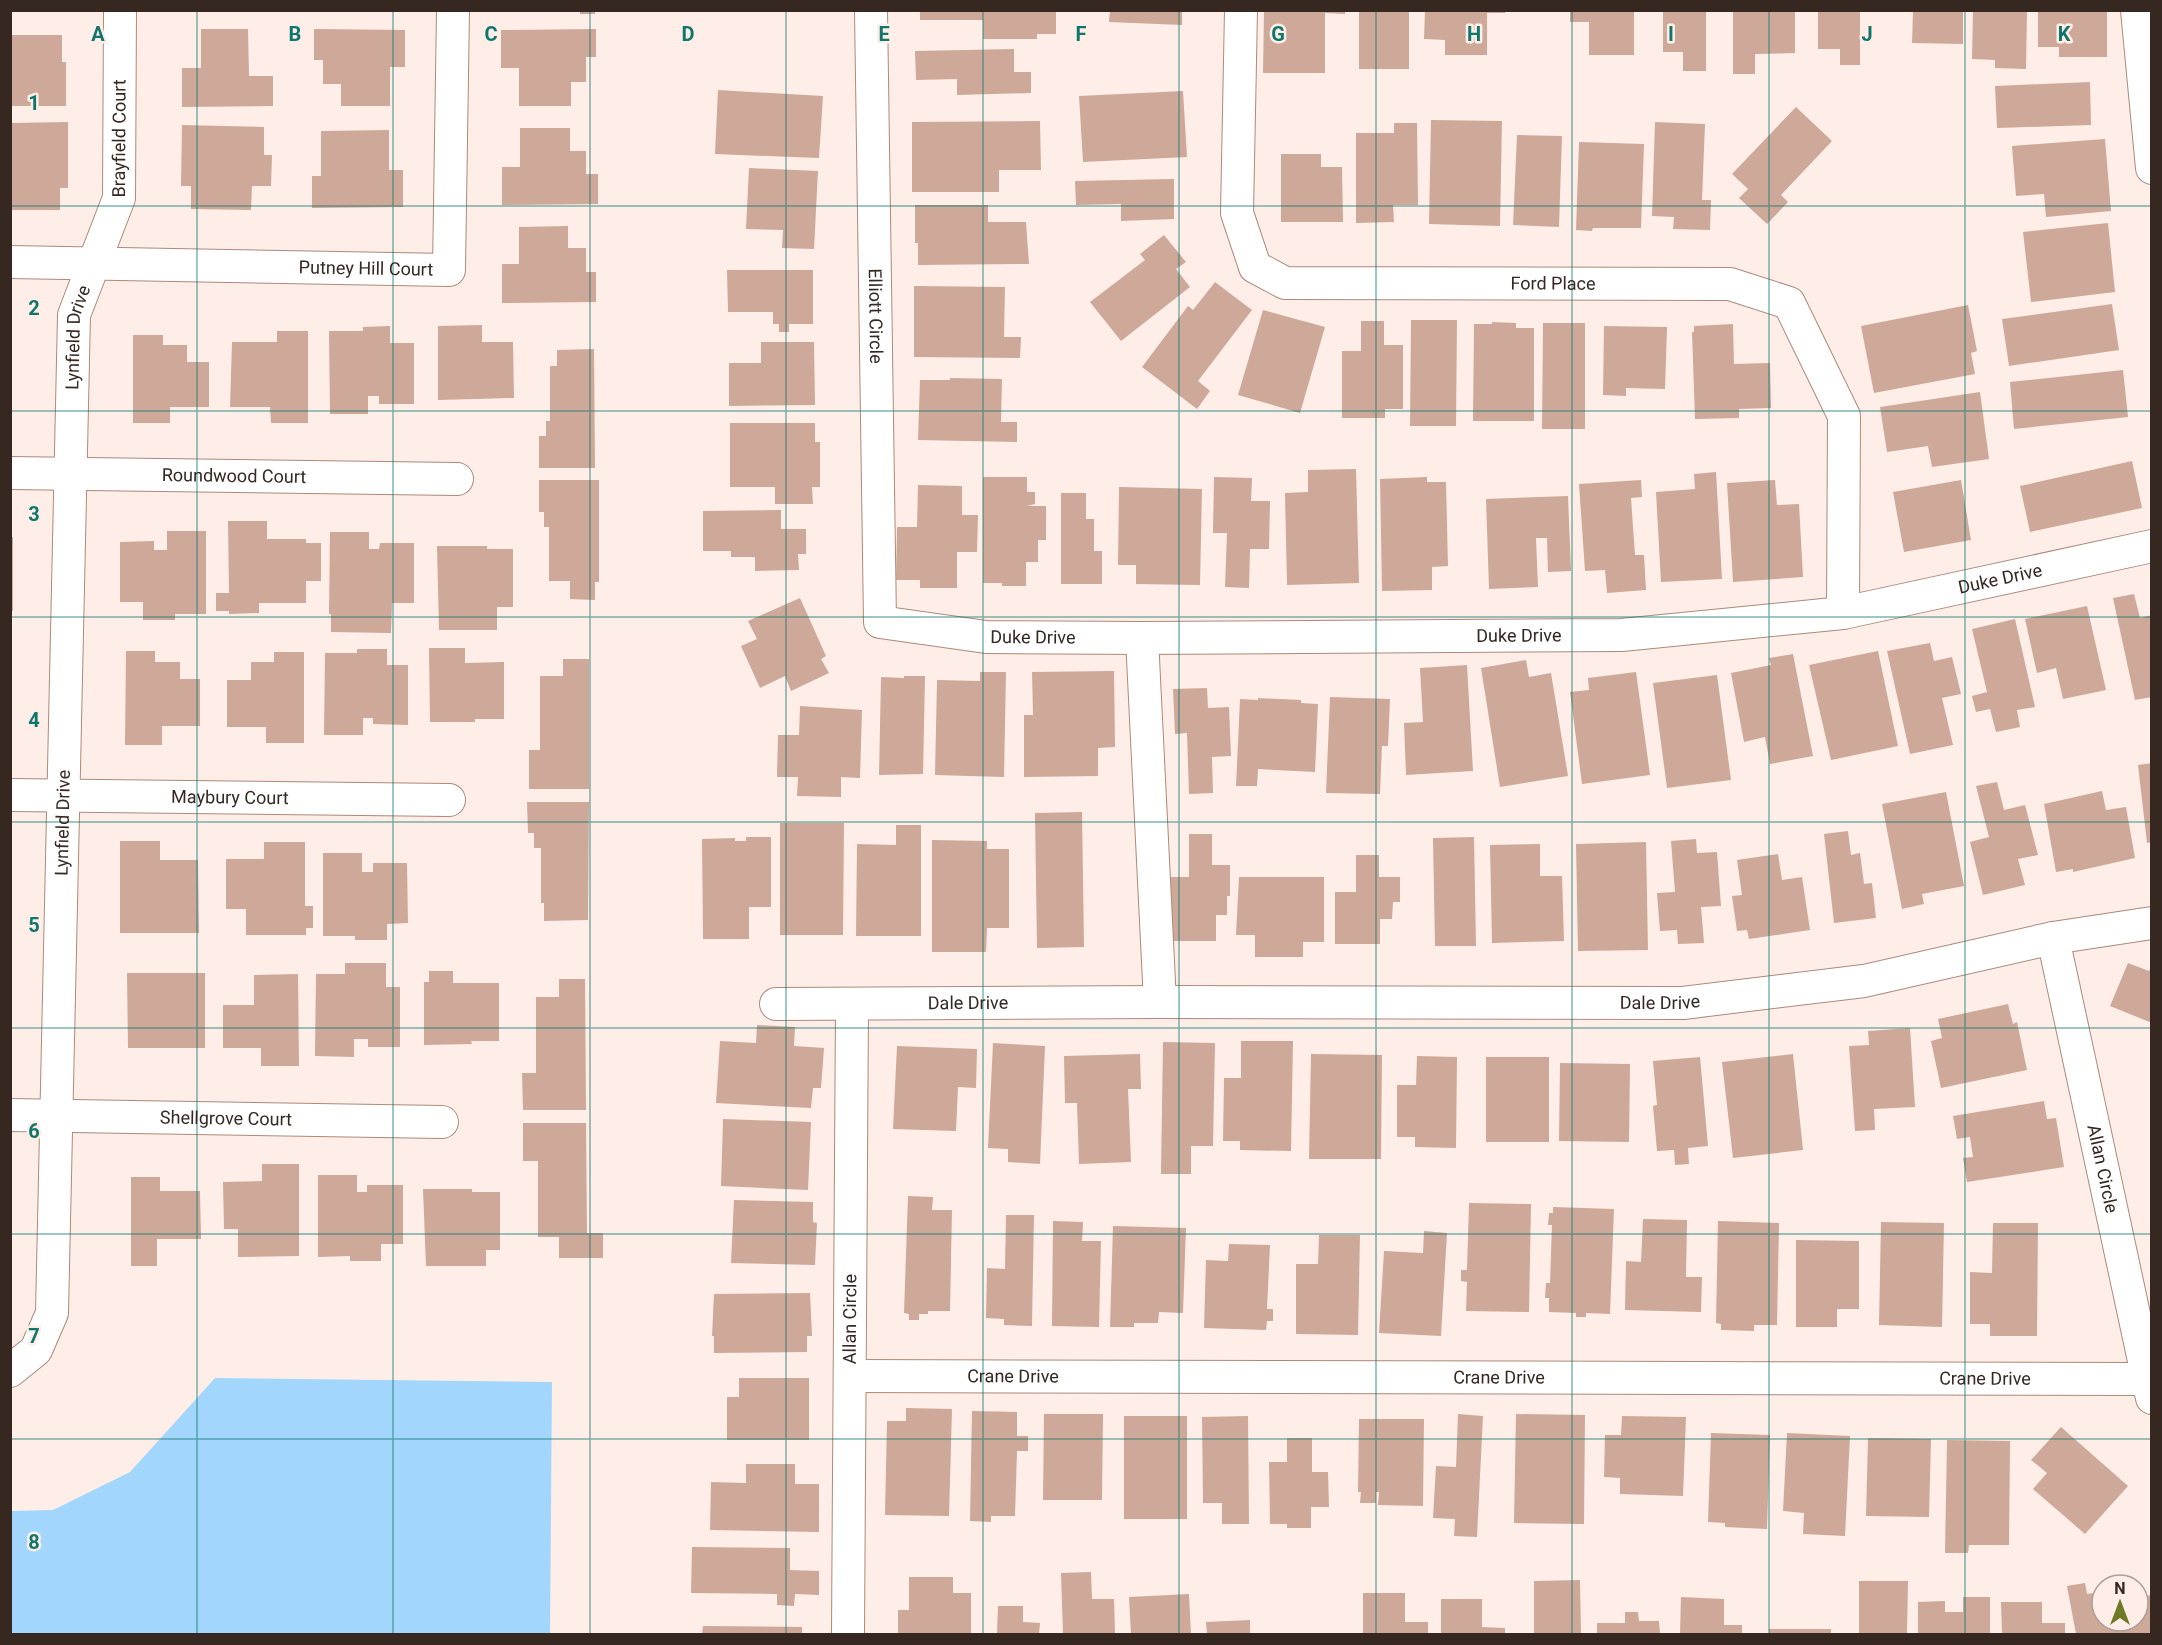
<svg xmlns="http://www.w3.org/2000/svg" width="2162" height="1645" font-family="Roboto,sans-serif">
	<style>
		.water { fill: #a3d6fc }
		.building { fill: #cea899 }
		.lines { fill: none; stroke-linecap: round; stroke-linejoin: round }
		.minor-casing { stroke: #ad897a; stroke-width: 34 }
		.minor { stroke: #fff; stroke-width: 32 }
		.grid { fill: none; stroke: #0f766e; stroke-width: 1.5; stroke-opacity: 0.55 }
		.labels { text-anchor: middle; stroke-width: 5; stroke-linejoin: round; paint-order: stroke }
		.street-label { font-size: 18px; fill: #362721; stroke: #feeee7 }
		.grid-label { font-size: 20px; text-anchor: middle; font-weight: bold; fill: #0f766e; stroke: #feeee7; stroke-width: 5; stroke-linejoin: round; paint-order: stroke }
	</style>
	<rect width="100%" height="100%" fill="#feeee7"/>
	<path class="water" d="M215,1378L552,1382L550,1634H11V1511L53,1510L130,1472Z"/>
	<path class="building" d="M580,10H595V14H580Z
		M920,10H1056V34H1037V39H983V20H920Z
		M1110,10H1182V25L1109,22Z
		M1264,10H1345V14L1325,13V73H1263Z
		M1359,10H1409V69H1359Z
		M1425,10H1505V13H1487V55H1445V40L1424,39Z
		M1570,10H1634V55H1589V22H1570Z
		M1663,10H1706V71H1683V52H1663Z
		M1733,10H1795V53L1755,54V74H1733Z
		M1818,10H1860V65H1840V49H1818Z
		M1913,10H1963V44L1912,43Z
		M1973,10H2027L2026,69L1995,68V60L1972,59Z
		M2038,10H2107V57H2059V47H2038Z
		M201,29H248L249,76H273V106L182,107V68H201Z
		M314,29L405,30V67H390V106H341V84H323V60H314Z
		M596,29V57H586V82H571V106H519V68H501V30Z
		M10,35H62V62H66V106H10Z
		M1014,49V72H1031V93L957,95V79L916,80L915,51Z
		M2090,82L2091,125L1997,128L1995,86Z
		M718,90L823,96L819,158L715,154Z
		M1183,91L1187,157L1083,162L1079,96Z
		M1796,107L1832,141L1781,195L1788,202L1767,224L1739,198L1748,189L1732,174Z
		M1431,120L1502,121L1500,226L1429,224Z
		M1040,121L1041,170H999V192H912V122Z
		M68,122V188H60V210H10V123Z
		M1655,122L1705,124L1702,200H1711L1710,230L1673,229L1674,217L1652,216Z
		M1394,123H1417L1418,205H1393L1394,222L1356,223V133H1394Z
		M182,125L264,127V155H272L271,186H252L251,210L191,209V186H181Z
		M520,128H570V151H586V174H598V204L502,205V167H520Z
		M389,130V170H403V207L312,208V176H321V131Z
		M1517,135L1562,136L1559,227L1513,225Z
		M2105,139L2111,211L2046,217L2044,194L2016,196L2012,146Z
		M1579,142L1644,144L1641,228H1593L1592,231L1576,230Z
		M1281,154H1321V167H1342L1343,222H1281Z
		M749,168L818,171L814,249L782,248L783,230L746,229Z
		M1174,179V219L1121,221V204L1076,205L1075,181Z
		M915,205H988V222H1026L1029,264L918,265V243H915Z
		M2108,223L2115,292L2031,302L2023,232Z
		M568,226V248H586V272H596V302L502,303V264H519V227Z
		M1164,235L1186,262L1176,269L1190,287L1121,341L1090,302L1145,260L1140,254Z
		M727,270H813V324H789V332H779V324H773V312H728Z
		M1215,282L1252,310L1198,381L1210,391L1197,409L1142,367L1188,306L1193,310Z
		M914,286L1005,287L1004,337H1021L1020,358L914,357Z
		M2112,304L2119,350L2009,366L2002,319Z
		M1968,305L1977,351L1971,353L1975,374L1874,393L1861,326Z
		M1263,310L1325,327L1300,413L1238,395Z
		M1411,320H1457L1456,426H1410Z
		M1361,321H1384V345H1403V409H1385V418H1342V351H1361Z
		M1492,322L1516,323V328H1534V421H1473L1474,324H1492Z
		M1543,323H1585V429H1542Z
		M1733,324L1734,364L1770,363L1771,408L1739,409V418L1695,419L1692,332H1694V326Z
		M482,325V342H513L514,398L438,400V326Z
		M390,326V343H414V404H379V396H368V414H330L329,331H363V327Z
		M1604,326L1667,327L1665,389L1626,388V396L1603,395Z
		M277,331H308V423H271L270,407H230L232,342H277Z
		M133,335H163V345H187V362H209V407H170V423H133Z
		M761,342H814L815,405L729,406V363H761Z
		M594,349L595,468H539V436H546V421H550V366H557V350Z
		M2123,370L2128,417L2014,429L2010,382Z
		M950,378L1002,379L1001,422H1017V442L918,440L920,380H950Z
		M1980,392L1989,459L1932,467L1928,446L1887,452L1880,407Z
		M730,423H815V442H820V487H812L813,504H775V487H730Z
		M2132,461L2142,508L2030,532L2020,486Z
		M1356,469L1359,583L1287,585L1285,493L1308,492V470Z
		M1716,472L1722,579L1661,582L1656,492L1695,489L1694,474Z
		M983,477H1027V492H1035V504L1027,506H1046V540H1038V562H1026V586H1002V583H983Z
		M1214,477L1252,478L1251,501H1270L1269,549H1250L1249,588L1225,587L1227,533H1213Z
		M1427,477V482H1446L1448,566L1432,567V590L1382,591L1380,479Z
		M539,480H599V582H595V600L570,599V581H549V527H544V512H539Z
		M1641,480L1642,497L1631,498L1635,555H1644L1646,590L1607,593L1605,570L1585,571L1579,484Z
		M1775,480L1777,505L1799,504L1803,577L1733,582L1727,483Z
		M1961,480L1971,540L1904,552L1893,492Z
		M918,485L962,486V515H978L977,552H957V588H920V580H896L897,527H917Z
		M1119,487L1202,489L1200,585L1136,584V565H1118Z
		M1061,493H1086V519H1094V551H1102V584H1061Z
		M1568,496L1571,571L1548,572L1547,538H1536L1538,587L1489,589L1486,499Z
		M781,510V529H806V554H798L799,570L755,571V557H731V551H703V511Z
		M228,521H267V539H306V543H321V581H306V603H259V613L229,614V611H216V593H229Z
		M167,531H206V614H175V620H143V602H120V542L154,541V550H167Z
		M330,532H369V549H379L380,543H414V603H392L391,633L331,632V614H329Z
		M10,537H13V611H10Z
		M437,546H487V549H513V607H497V630H439Z
		M2134,594L2140,618L2152,615V697L2135,700L2113,598Z
		M800,598L826,656L821,659L829,673L791,691L785,676L760,688L741,646L757,639L748,621Z
		M2087,606L2106,690L2063,699L2056,668L2037,673L2025,619Z
		M2015,619L2035,707L2017,710L2020,727L1996,732L1990,709L1976,712L1972,696L1987,692L1972,629Z
		M1930,643L1934,661L1952,657L1961,694L1942,698L1953,745L1910,754L1887,651Z
		M429,648H465V663L504,662V719H475V722H430Z
		M357,649H387V665H408V725L373,724V718H363V735H324L325,653H357Z
		M126,651H155V662H180V679H200V726H162V745H125Z
		M1878,651L1898,746L1831,760L1809,665Z
		M274,652H304V743H266V727H227V680H251V662H274Z
		M1793,654L1813,756L1770,764L1765,737L1744,742L1731,673L1771,665L1769,658Z
		M563,659H589V789H529V750H540V676H563Z
		M1526,660L1529,677L1551,673L1568,776L1500,787L1481,668Z
		M1467,665L1473,771L1406,775L1404,723L1423,722L1420,668Z
		M1114,671L1115,747L1098,748V776L1024,777V715H1033L1032,672Z
		M980,672H1006L1004,777L935,775L937,680L980,681Z
		M1636,672L1650,775L1582,784L1570,692L1589,690L1588,678Z
		M1717,675L1731,780L1667,788L1653,683Z
		M904,676H925L923,774L879,775L881,677L904,678Z
		M1207,688L1208,708L1229,707L1231,756L1212,757L1213,793L1189,794L1187,733L1175,734L1173,689Z
		M1330,697L1390,699L1388,746H1382L1380,794L1326,793Z
		M1258,698L1301,700V703L1318,704L1315,772L1258,769L1257,786H1236L1240,699L1258,700Z
		M800,706L862,710L860,778L841,777V797L797,796L798,777H777L778,735H799Z
		M2152,763V842L2147,843L2138,765Z
		M1997,782L2004,810L2025,805L2038,855L2018,859L2025,885L1983,895L1970,842L1989,837L1976,786Z
		M2102,791L2106,810L2126,807L2135,858L2073,872V869L2056,872L2044,804Z
		M1946,792L1964,886L1922,894L1924,904L1902,909L1882,804Z
		M527,802H589L588,920L544,921V903H541V848H534V833H528Z
		M1082,812L1084,947L1037,948L1035,813Z
		M780,823H844L843,935H780Z
		M896,825H921V936H856L857,844L896,845Z
		M1848,831L1851,855L1860,853L1864,884L1872,883L1876,918L1834,923L1824,834Z
		M1189,834H1212V865H1230V896H1227V915H1216V941H1169V877H1189Z
		M746,837H771V907H749V939H703L702,839L735,838V841H746Z
		M1474,837L1476,946H1435L1433,838Z
		M1696,839L1697,853L1717,852L1721,906L1701,907L1704,943L1678,944L1677,930L1660,931L1657,893L1675,892L1671,841Z
		M932,840L987,841V849H1009V928H987L986,952H932Z
		M120,841H160V860H198L199,933H120Z
		M264,842H305V906H313V928H306V935H246V909H226V859H264Z
		M1646,842L1648,950L1578,951L1576,844Z
		M1540,844V876H1562L1564,941L1492,943L1490,845Z
		M323,853H362V872H373V863H407L408,923L387,924V940H355V936H323Z
		M1778,854L1782,880L1802,877L1810,930L1749,939L1747,930L1737,931L1732,896L1742,895L1737,860Z
		M1356,855H1379V877H1400V902H1393L1392,919H1380V944H1335V892H1356Z
		M1239,877H1324V942H1303V957H1255V935H1236Z
		M345,963H386V987H400V1047H368V1039H354V1057L315,1056L316,974H345Z
		M2128,963L2149,971L2152,964V1023L2110,1006Z
		M429,971H453V983H499V1041H471L472,1044L424,1045V982H429Z
		M127,973H205V1048H128Z
		M298,974L299,1066H261V1048H223V1005H254V975Z
		M559,979H585L586,1110H523L522,1073H536V997H559Z
		M2008,1004L2013,1024L2017,1022L2027,1070L1941,1088L1931,1041L1942,1038L1938,1019Z
		M757,1025L795,1027L794,1046L824,1048L821,1088H813L811,1108L716,1103L720,1041L756,1043Z
		M1910,1028L1915,1107L1874,1109L1875,1130L1855,1131L1849,1046L1869,1045L1868,1031Z
		M1241,1041H1293L1291,1151L1240,1150V1141H1223L1224,1078H1241Z
		M1163,1042L1215,1043L1213,1146H1191V1174H1161Z
		M993,1043L1045,1046L1040,1164L1008,1162V1149L988,1148Z
		M897,1046L977,1049L976,1088L958,1087L956,1131L893,1129Z
		M1140,1054L1141,1089H1128L1131,1162L1079,1164L1077,1103H1065L1064,1056Z
		M1311,1054L1382,1055L1381,1159H1309Z
		M1793,1054L1803,1150L1733,1158L1722,1062Z
		M1417,1056L1457,1057L1456,1148L1415,1147V1137H1397V1085H1416Z
		M1486,1057H1549V1142H1486Z
		M1700,1057L1708,1146L1688,1148L1689,1164L1675,1165L1674,1150L1657,1151L1653,1106L1657,1105L1653,1061Z
		M1560,1063L1630,1064L1629,1142L1559,1141Z
		M2044,1101L2047,1119L2056,1118L2064,1167L1967,1182L1963,1158L1973,1157L1970,1137L1957,1139L1953,1116Z
		M723,1119L811,1122L808,1190L721,1186Z
		M523,1123H586L587,1233H603V1258H559V1237H538V1161H523Z
		M262,1164H299V1256L238,1257V1229H224L223,1182L262,1181Z
		M318,1175H357V1192H367V1185H403V1244H381V1261H350V1256L318,1257Z
		M131,1177H160V1191H200L201,1239H157V1266H131Z
		M423,1189H472V1192H500V1250H486V1266H426Z
		M908,1196L933,1197L932,1210H952L950,1311H928V1314H919V1320H909V1314L904,1313Z
		M734,1200L813,1202V1222L817,1223L815,1265L731,1263Z
		M1469,1203L1531,1204L1529,1312L1466,1311L1467,1282L1461,1281V1270H1467Z
		M1553,1207L1614,1209L1610,1314L1586,1313V1317H1576V1313L1549,1312V1298H1545L1546,1283H1550L1552,1225H1548L1549,1213H1553Z
		M1006,1215H1034L1032,1326L1004,1325V1319L986,1318L987,1268L1005,1269Z
		M1643,1219L1687,1220L1686,1277H1702L1701,1312L1625,1310L1626,1261L1641,1262Z
		M1053,1221L1083,1222L1082,1241H1101L1099,1327L1052,1326Z
		M1718,1221L1779,1223L1777,1325H1754V1331L1721,1330V1324L1716,1323Z
		M1881,1222L1944,1223L1942,1327L1879,1325Z
		M1993,1223H2038L2037,1336H1990V1324H1970V1272L1992,1273Z
		M1113,1226L1186,1228L1183,1313L1159,1312L1158,1323H1134V1327H1110Z
		M1424,1231L1447,1233L1441,1336L1379,1333L1384,1251L1423,1253Z
		M1319,1235H1360L1358,1335L1296,1334V1264H1318Z
		M1796,1240L1859,1241V1309H1837V1327H1796Z
		M1229,1244L1270,1245L1267,1309H1273V1321H1267L1266,1330L1204,1328L1206,1260L1228,1261Z
		M810,1293L812,1336H807V1352L714,1353V1336H712L714,1294Z
		M739,1378H809V1440H727V1397H739Z
		M906,1408L952,1409L949,1516L885,1515L887,1421H906Z
		M972,1411L1017,1412V1436H1028V1451H1017L1015,1516H991V1522L970,1521Z
		M1044,1414H1103L1102,1500H1043Z
		M1458,1414L1483,1416L1477,1537L1454,1536L1455,1519L1433,1518L1436,1466L1456,1467Z
		M1516,1414L1585,1415L1584,1524L1514,1523Z
		M1124,1416H1187V1519H1124Z
		M1248,1416L1249,1524H1222V1503H1203L1202,1417Z
		M1622,1416L1686,1417L1683,1496L1620,1494V1478L1604,1477L1605,1435H1621Z
		M1359,1419H1424L1423,1506L1378,1505L1379,1492H1376V1503H1360L1361,1492H1358Z
		M2061,1427L2128,1486L2085,1534L2033,1489L2047,1473L2031,1460Z
		M1711,1433L1770,1435L1767,1529L1725,1527V1523L1708,1522Z
		M1787,1433L1850,1436L1845,1536L1803,1534L1804,1513L1783,1511Z
		M1287,1438H1312V1472H1328L1329,1507H1311V1528H1287V1524H1270L1269,1462H1287Z
		M1868,1438L1931,1439L1929,1517L1866,1516Z
		M1947,1440L2010,1441L2009,1545H1969L1968,1553H1945Z
		M746,1464H795V1484H819V1532L710,1530L711,1482L746,1483Z
		M692,1547L790,1548V1570L819,1571V1595L795,1594L794,1606L777,1605V1594L691,1593Z
		M1091,1572L1092,1599H1114L1115,1634H1063L1061,1573Z
		M2129,1576L2131,1585H2103L2102,1581Z
		M909,1577H953V1593H971V1634H898V1610H909Z
		M1580,1580L1581,1634H1534V1581Z
		M1859,1581H1908L1907,1634H1859Z
		M2085,1583L2087,1594L2102,1592V1621H2138V1598L2151,1595L2152,1633L2076,1634L2067,1586Z
		M1363,1593H1405V1622H1428V1634H1363Z
		M1189,1594L1191,1634H1131L1129,1597Z
		M1681,1597L1724,1599V1625H1742V1634H1680Z
		M1963,1597H1990V1634H1918V1602L1945,1601V1612H1963Z
		M1441,1599H1482V1627L1505,1628V1634H1441Z
		M2001,1602H2042V1623H2065V1634H2002Z
		M998,1606H1023V1622L1040,1623L1039,1634H997Z
		M1625,1612H1638L1639,1621H1659L1660,1634H1597V1623H1625Z
		M1250,1620V1634H1207L1206,1622Z
		M703,1626L802,1627V1634H702Z
		M1769,1629H1831V1634H1769Z"/>
	<g class="lines">
		<defs>
			<g id="minor">
				<path id="s1" d="M871,10L880,622L986,637L1142,638L1622,635L1843,613L2152,546"/>
				<path id="s2" d="M1241,10L1237,213L1255,267L1285,283L1730,284L1789,303L1844,416L1843,613"/>
				<path d="M2137,10L2152,168"/>
				<path id="s3" d="M10,262L449,270L453,10"/>
				<path id="s4" d="M10,473L457,479"/>
				<path d="M1142,638L1160,1002"/>
				<path id="s5" d="M10,795L449,800"/>
				<path id="s6" d="M2053,938L2152,1398"/>
				<path id="s7" d="M776,1004L1160,1002L1683,1003L1864,981L2053,938L2152,923"/>
				<path id="s8" d="M10,1115L442,1122"/>
				<path id="s9" d="M10,1371L36,1350L52,1313L74,315L119,198L120,10"/>
				<path id="s10" d="M851,1376L2148,1379"/>
				<path id="s11" d="M848,1634L852,1005"/>
			</g>
		</defs>
		<use href="#minor" class="minor-casing"/>
		<use href="#minor" class="minor"/>
	</g>
	<path class="grid" d="M197,10V1634M393,10V1634M590,10V1634M786,10V1634M983,10V1634M1179,10V1634M1376,10V1634M1572,10V1634M1769,10V1634M1965,10V1634M10,206H2152M10,411H2152M10,617H2152M10,822H2152M10,1028H2152M10,1234H2152M10,1439H2152"/>
	<g class="labels">
		<g class="street-label">
			<text dy="6" stroke="none"><textPath href="#s9" startOffset="1257">Brayfield Court</textPath></text>
			<text dy="6" stroke="none"><textPath href="#s3" startOffset="356">Putney Hill Court</textPath></text>
			<text dy="6" stroke="none"><textPath href="#s2" startOffset="562">Ford Place</textPath></text>
			<text dy="6" stroke="none"><textPath href="#s1" startOffset="306">Elliott Circle</textPath></text>
			<text dy="6" stroke="none"><textPath href="#s9" startOffset="1050">Lynfield Drive</textPath></text>
			<text dy="6" stroke="none"><textPath href="#s4" startOffset="224">Roundwood Court</textPath></text>
			<text dy="6" stroke="none"><textPath href="#s1" startOffset="1738">Duke Drive</textPath></text>
			<text dy="6" stroke="none"><textPath href="#s1" startOffset="1252">Duke Drive</textPath></text>
			<text dy="6" stroke="none"><textPath href="#s1" startOffset="766">Duke Drive</textPath></text>
			<text dy="6" stroke="none"><textPath href="#s5" startOffset="220">Maybury Court</textPath></text>
			<text dy="6" stroke="none"><textPath href="#s9" startOffset="564">Lynfield Drive</textPath></text>
			<text dy="6" stroke="none"><textPath href="#s7" startOffset="884">Dale Drive</textPath></text>
			<text dy="6" stroke="none"><textPath href="#s7" startOffset="192">Dale Drive</textPath></text>
			<text dy="6" stroke="none"><textPath href="#s8" startOffset="216">Shellgrove Court</textPath></text>
			<text dy="6" stroke="none"><textPath href="#s6" startOffset="236">Allan Circle</textPath></text>
			<text dy="6" stroke="none"><textPath href="#s11" startOffset="315">Allan Circle</textPath></text>
			<text dy="6" stroke="none"><textPath href="#s10" startOffset="162">Crane Drive</textPath></text>
			<text dy="6" stroke="none"><textPath href="#s10" startOffset="648">Crane Drive</textPath></text>
			<text dy="6" stroke="none"><textPath href="#s10" startOffset="1134">Crane Drive</textPath></text>
		</g>
	</g>
	<g class="grid-label">
		<text x="98" y="41">A</text>
		<text x="295" y="41">B</text>
		<text x="491" y="41">C</text>
		<text x="688" y="41">D</text>
		<text x="884" y="41">E</text>
		<text x="1081" y="41">F</text>
		<text x="1278" y="41">G</text>
		<text x="1474" y="41">H</text>
		<text x="1671" y="41">I</text>
		<text x="1867" y="41">J</text>
		<text x="2064" y="41">K</text>
		<text x="34" y="110">1</text>
		<text x="34" y="315">2</text>
		<text x="34" y="521">3</text>
		<text x="34" y="727">4</text>
		<text x="34" y="932">5</text>
		<text x="34" y="1138">6</text>
		<text x="34" y="1343">7</text>
		<text x="34" y="1549">8</text>
	</g>
	<rect width="2162" height="1645" fill="none" stroke="#362721" stroke-width="24"/>
	<g transform="translate(2120 1603)"><circle r="28" fill="#feeee7" stroke="#ae9e98" stroke-width="1.5"/>
	<path d="M0-4.5L10 22L0 15L-10 22Z" fill="#707a25"/>
	<text y="-9" font-size="16" font-weight="bold" text-anchor="middle" fill="#362721">N</text>
	</g>
</svg>
